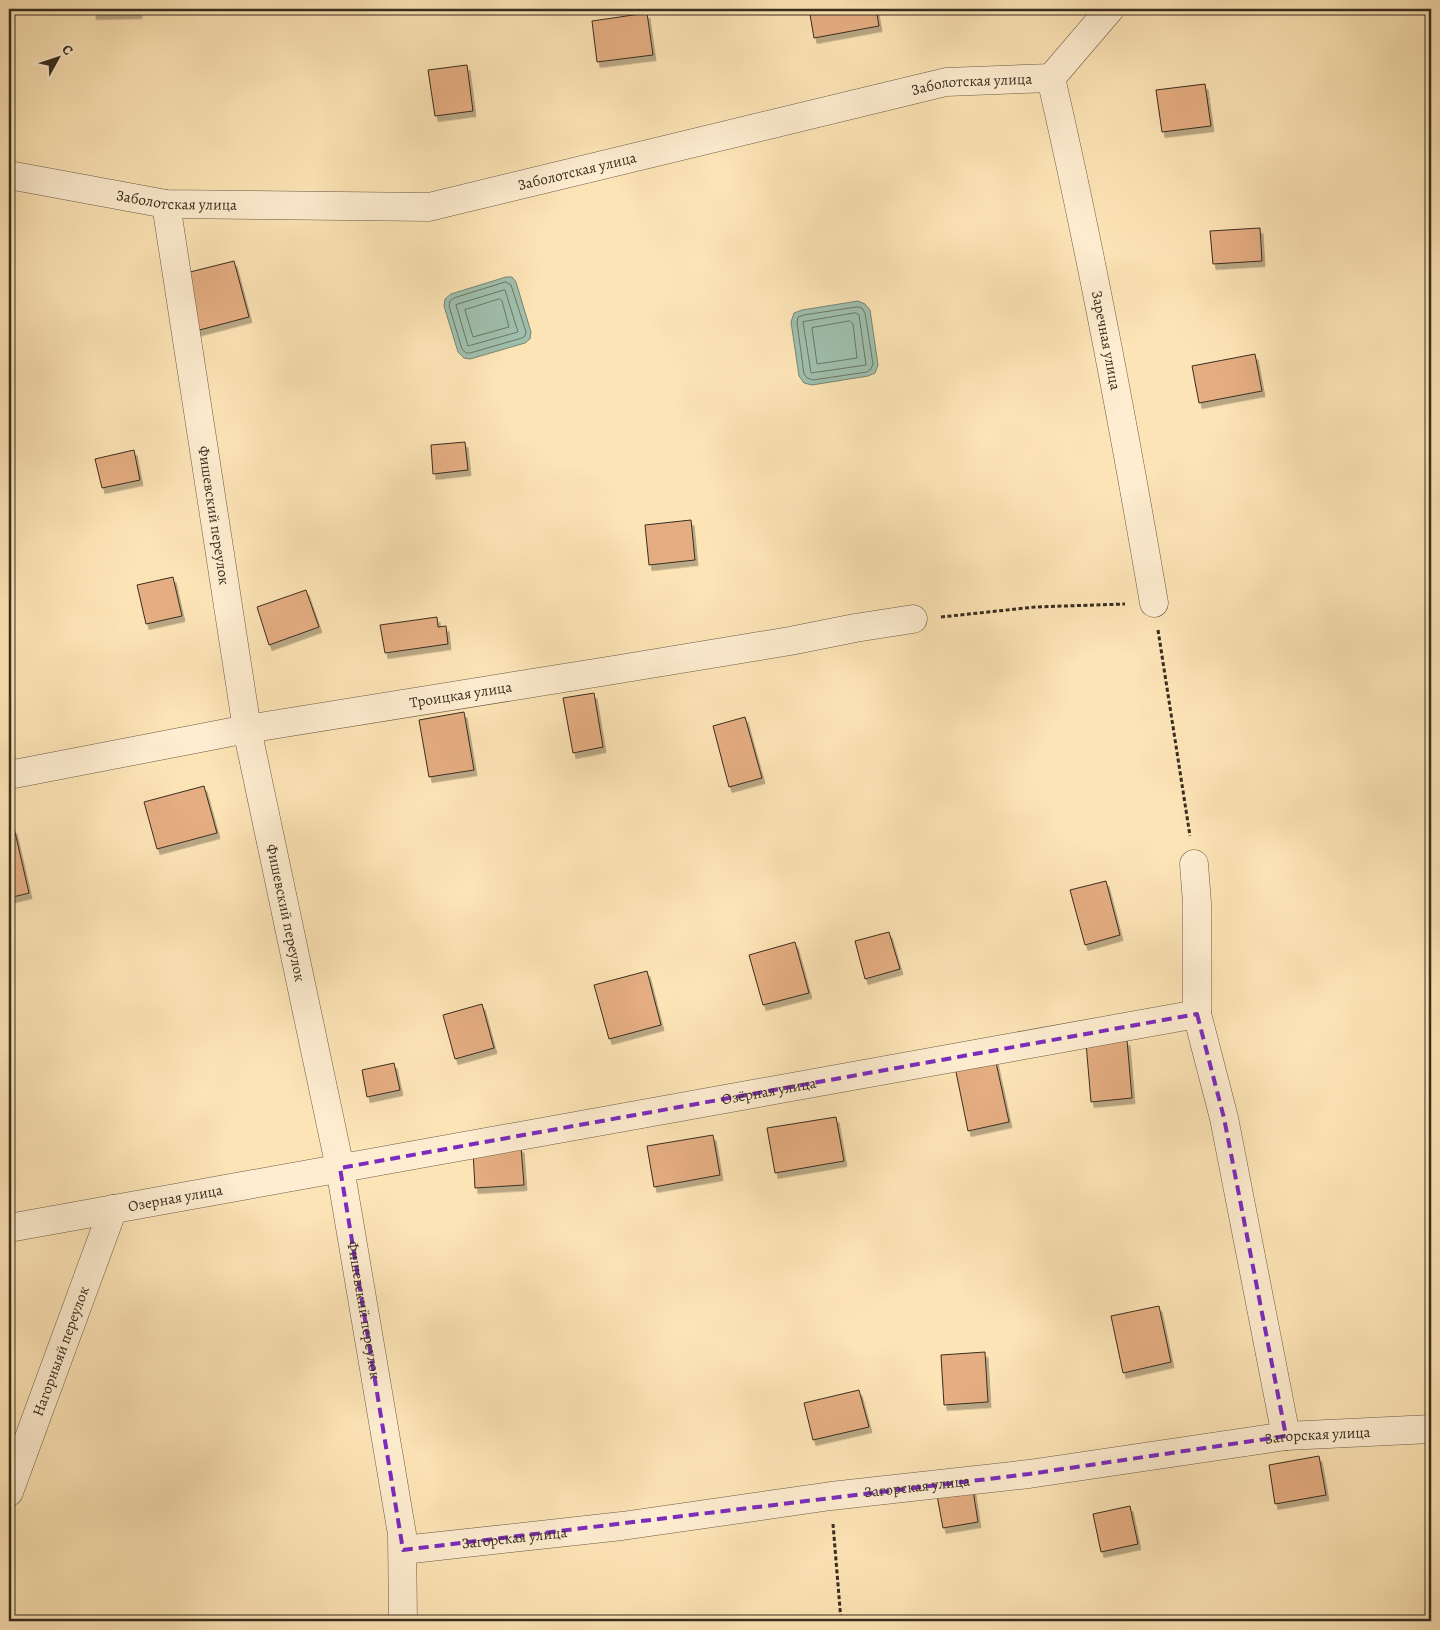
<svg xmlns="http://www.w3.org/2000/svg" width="1440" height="1630" font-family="Alegreya,serif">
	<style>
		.water { fill: #9fbfad; stroke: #758574 }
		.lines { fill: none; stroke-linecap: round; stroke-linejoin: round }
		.shore { stroke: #6b7666; stroke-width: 1 }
		.building { fill: #e5ae82; stroke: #372d1f; filter: url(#shadow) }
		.minor-casing { stroke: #685b45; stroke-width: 29 }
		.path { stroke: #372d1f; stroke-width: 3; stroke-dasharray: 4 2.5; stroke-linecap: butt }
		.minor { stroke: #feedd0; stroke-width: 28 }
		.marked { fill: none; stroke: #7b2cbf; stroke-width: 4; stroke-dasharray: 10 6; stroke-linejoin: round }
		.labels { text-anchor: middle; stroke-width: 4; stroke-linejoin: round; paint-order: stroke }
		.street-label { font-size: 15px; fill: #372d1f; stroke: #feedd0 }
	</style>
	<defs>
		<filter id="shadow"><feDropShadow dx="3" dy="5.5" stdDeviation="0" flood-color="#0004"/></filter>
	</defs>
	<rect width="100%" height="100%" fill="#fde4b6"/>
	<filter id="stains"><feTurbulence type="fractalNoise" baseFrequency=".004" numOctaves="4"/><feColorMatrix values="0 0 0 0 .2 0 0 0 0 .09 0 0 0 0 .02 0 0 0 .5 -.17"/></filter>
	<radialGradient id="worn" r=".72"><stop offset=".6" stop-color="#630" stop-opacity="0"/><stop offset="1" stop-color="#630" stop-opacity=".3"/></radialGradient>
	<path class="water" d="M506,277H512L516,282L531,332L530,339L525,343L470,359L464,358L458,352L444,306L445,299L451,294Z
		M858,301L865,304L870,310L878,365L875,373L868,376L812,385L804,383L799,376L791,322L794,313L802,310Z"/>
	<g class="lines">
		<path class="shore" d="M506,282L511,285L526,332L525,336L522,338L470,353H466L462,349L449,306L450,301L454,298Z
			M505,290L518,332L468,346L456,305Z
			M500,299L502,301L509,327L473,337L465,310Z
			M857,307L862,308L865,313L873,364L871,369L867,372L813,380L807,378L804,374L797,323L798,317L804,315Z
			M856,313L859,315L866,365L811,373L803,322Z
			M850,321L853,324L857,358L817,364L812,328Z"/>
	</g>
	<path class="building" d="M93,9H139V13L93,14Z
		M809,9H876L879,26L814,38Z
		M647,13L653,55L597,62L592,21Z
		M467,65L473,111L435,116L428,70Z
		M1205,84L1211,126L1162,132L1156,90Z
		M1260,228L1262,261L1213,264L1210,231Z
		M234,261L249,317L192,332L178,275Z
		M1255,354L1262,391L1199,403L1192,366Z
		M465,442L468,470L433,474L431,445Z
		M134,450L140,480L102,488L95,459Z
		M691,520L695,560L649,565L645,525Z
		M173,577L182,616L146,624L137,585Z
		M306,590L319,627L269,645L257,607Z
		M437,617L438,627L446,626L448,644L385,653L380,625Z
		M594,693L603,747L573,753L563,698Z
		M464,712L474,770L429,777L419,720Z
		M745,717L762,778L729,787L713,726Z
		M204,786L217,833L157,849L144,802Z
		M14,828L29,893L9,898V829Z
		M1106,881L1120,935L1085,945L1070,890Z
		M889,932L900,969L865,979L855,941Z
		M795,942L809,993L763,1005L749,955Z
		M647,971L661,1025L609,1039L594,985Z
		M482,1004L494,1048L455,1059L443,1015Z
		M1127,1040L1132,1098L1091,1102L1086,1043Z
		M995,1058L1009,1122L968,1131L955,1067Z
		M394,1063L400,1090L367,1097L362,1070Z
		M836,1117L844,1161L775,1173L767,1128Z
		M713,1135L720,1175L654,1187L647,1146Z
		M521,1147L524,1185L475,1188L473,1151Z
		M1159,1306L1171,1362L1123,1373L1111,1316Z
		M985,1352L988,1402L944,1405L941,1355Z
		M859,1390L869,1427L813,1440L804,1403Z
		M1319,1456L1326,1495L1275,1504L1269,1465Z
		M972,1484L978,1522L943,1528L936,1490Z
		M1130,1506L1138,1544L1101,1552L1093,1514Z"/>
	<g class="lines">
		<defs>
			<g id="minor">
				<path id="s1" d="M1051,78C1091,252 1124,427 1154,603"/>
				<path id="s2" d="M9,175L166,204L429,207L946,82L1051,78L1110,9"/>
				<path id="s3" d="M166,204L247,729L340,1168L402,1534L403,1621"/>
				<path id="s4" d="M9,775L247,729L620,669L790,641L855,628L913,619"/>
				<path d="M1194,864L1197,903V1014L1224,1118L1286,1436"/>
				<path id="s5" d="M9,1228L1197,1014"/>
				<path id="s6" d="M9,1492L113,1209"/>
				<path id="s7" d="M403,1550L622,1526L831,1496L1029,1474L1286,1436L1431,1429"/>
			</g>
		</defs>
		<use href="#minor" class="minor-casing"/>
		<path class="path" d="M941,617L1035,607L1125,604
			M1158,630L1190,836
			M833,1524L841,1621"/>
		<use href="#minor" class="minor"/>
	</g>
	<path class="marked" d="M1197,1014L1224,1118L1286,1436L1029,1474L403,1550L340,1168Z"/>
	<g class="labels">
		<g class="street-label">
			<text dy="5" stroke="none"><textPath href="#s2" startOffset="980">Заболотская улица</textPath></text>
			<text dy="5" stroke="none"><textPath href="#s2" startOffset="575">Заболотская улица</textPath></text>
			<text dy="5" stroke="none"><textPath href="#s2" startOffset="170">Заболотская улица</textPath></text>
			<text dy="5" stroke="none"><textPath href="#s1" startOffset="268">Заречная улица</textPath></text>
			<text dy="5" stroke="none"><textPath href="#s3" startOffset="315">Фишевский переулок</textPath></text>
			<text dy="5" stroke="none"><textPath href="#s4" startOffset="459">Троицкая улица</textPath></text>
			<text dy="5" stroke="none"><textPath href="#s3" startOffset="719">Фишевский переулок</textPath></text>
			<text dy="5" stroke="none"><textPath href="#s5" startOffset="772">Озёрная улица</textPath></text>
			<text dy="5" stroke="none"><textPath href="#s5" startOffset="169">Озерная улица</textPath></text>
			<text dy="5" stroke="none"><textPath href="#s3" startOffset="1124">Фишевский переулок</textPath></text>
			<text dy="5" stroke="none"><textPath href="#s6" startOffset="150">Нагорныяй переулок</textPath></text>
			<text dy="5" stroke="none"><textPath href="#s7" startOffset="922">Загорская улица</textPath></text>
			<text dy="5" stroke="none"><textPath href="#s7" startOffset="518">Загорская улица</textPath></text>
			<text dy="5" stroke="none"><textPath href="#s7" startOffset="112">Загорская улица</textPath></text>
		</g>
	</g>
	<rect width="1440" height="1630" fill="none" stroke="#fde4b6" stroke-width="30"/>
	<rect x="10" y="10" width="1420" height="1610" fill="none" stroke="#372d1f" stroke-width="2.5"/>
	<rect x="15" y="15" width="1410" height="1600" fill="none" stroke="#372d1f"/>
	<g transform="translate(58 58) rotate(50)" stroke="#feedd0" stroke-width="4" paint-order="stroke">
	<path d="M0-4L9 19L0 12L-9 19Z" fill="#372d1f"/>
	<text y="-8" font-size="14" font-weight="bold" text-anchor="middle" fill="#372d1f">С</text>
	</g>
	<rect width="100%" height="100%" filter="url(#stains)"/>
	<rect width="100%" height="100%" fill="url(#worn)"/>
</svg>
